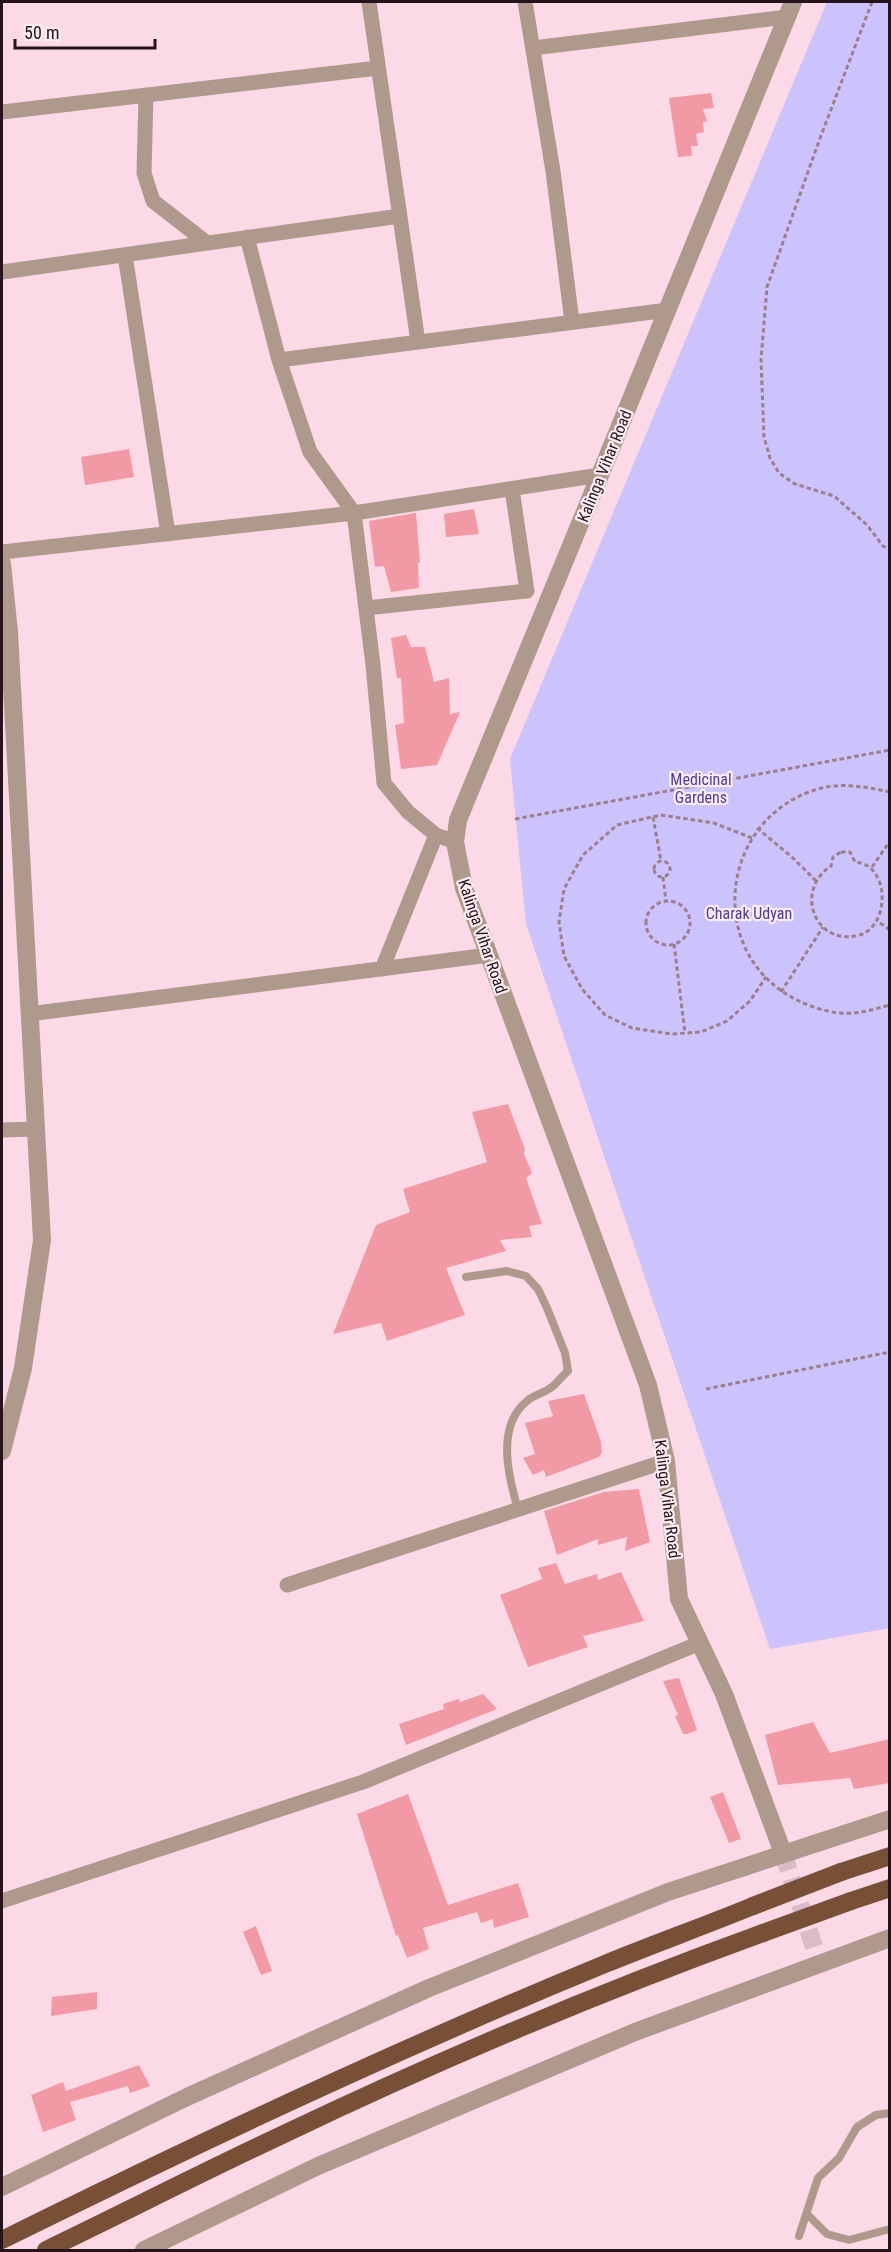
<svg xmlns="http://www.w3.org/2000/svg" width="891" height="2252" font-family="'Roboto Condensed',sans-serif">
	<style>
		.green { fill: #ccc2fc }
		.building { fill: #f199a4 }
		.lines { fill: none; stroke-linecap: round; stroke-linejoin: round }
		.tertiary-tunnel { stroke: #dbbbc8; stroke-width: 18; stroke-dasharray: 18 9; stroke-linecap: butt }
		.path { stroke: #9b7f8a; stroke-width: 3; stroke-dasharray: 4.5 3; stroke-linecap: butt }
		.service { stroke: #af998d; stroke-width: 8 }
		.minor { stroke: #af998d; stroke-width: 15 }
		.tertiary { stroke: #af998d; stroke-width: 18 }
		.trunk { stroke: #785038; stroke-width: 18 }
		.trunk-bridge { stroke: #785038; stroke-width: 18 }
		.labels { text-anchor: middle; stroke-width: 4.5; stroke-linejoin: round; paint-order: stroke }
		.street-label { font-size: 16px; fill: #27131c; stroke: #f9edf1 }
		.park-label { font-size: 16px; fill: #523a91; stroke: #f9edf1 }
	</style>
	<rect width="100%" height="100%" fill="#fbd9e6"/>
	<path class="green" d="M827,2H890V1628L770,1649L526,924L510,759Z"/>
	<path class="building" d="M711,93L714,108L703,109L707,121L703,122L704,132L696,134L698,146H691L692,156L678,157L669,98Z
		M129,449L134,477L85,485L81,457Z
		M474,509L479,534L446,537L444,514Z
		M416,513L420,563H418L419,588L391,592L384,566L375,567L369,521Z
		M406,635L411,647H425L434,682L449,678L450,714L460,712L437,765L401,769L395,725L404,723L401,678H397L391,638Z
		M508,1104L525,1149L524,1154L532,1173L526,1178L542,1224L529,1226L532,1237L500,1240L506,1251L446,1268L465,1315L387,1341L381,1323L333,1334L376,1225L410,1212L403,1189L487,1162L472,1112Z
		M584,1394L601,1442L602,1452L599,1457L546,1477L544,1470L533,1475L523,1458L535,1454L525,1423L553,1416L548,1401Z
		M639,1489L650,1542L625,1551L627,1537L598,1545V1539L557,1555L544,1511L604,1492Z
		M556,1563L565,1584L597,1574L598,1580L621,1572L644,1621L583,1636L588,1647L528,1667L500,1595L542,1579L538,1568Z
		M679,1678L697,1730L687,1734H683L675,1716L678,1715L663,1681Z
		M483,1694L497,1709L406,1745L399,1724L444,1709L443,1704L459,1699L460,1702Z
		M813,1722L830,1753L890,1739V1783L854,1789L850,1778L778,1785L765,1735Z
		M723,1792L741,1839L729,1843L710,1797Z
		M408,1794L448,1905L518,1883L529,1917L494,1928L493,1919L481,1923L477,1912L423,1928L429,1949L407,1958L398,1935L396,1936L357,1814Z
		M256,1926L272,1971L261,1975L243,1932Z
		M97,1992V2009L51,2016L52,1997Z
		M139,2065L150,2086L130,2093L128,2086L70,2102L76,2120L43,2132L31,2095L63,2082L66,2091Z"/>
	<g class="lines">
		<path class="tertiary-tunnel" d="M783,1853L819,1962"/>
		<path class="path" d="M872,2L819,141L767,287L761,359L764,437L770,458L779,473L795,484L834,496L867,525L883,546L890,550
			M890,792C866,787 842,782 818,789C719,818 704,954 797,1000C813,1008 835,1015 854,1013C866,1012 878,1008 890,1005
			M653,817L661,861
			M515,819L890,750
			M757,828L793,858L816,881
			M752,838L714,823L661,815L617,825L583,855L564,889L559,922L564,956L582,989L605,1015L632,1028L672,1034L701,1032L727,1021L750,1001L766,977
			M841,852H850L855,862C891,864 891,930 856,936C813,944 795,889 831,866L833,857Z
			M654 869a8 8 0 1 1 16 0a8 8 0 1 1-16 0Z
			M872,867L890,841
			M663,877L666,901
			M646 923a22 22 0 1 1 44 0a22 22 0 1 1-44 0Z
			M880,923L890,930
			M674,944L685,1033
			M781,992L823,927
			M706,1389L890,1352"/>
		<path class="service" d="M466,1277L507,1271L526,1276L538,1289L547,1308L565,1353L568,1371C562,1376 557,1383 552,1387C544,1393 534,1395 527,1401C496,1426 508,1476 518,1509
			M807,2214L827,2234L849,2240L890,2229
			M799,2236L818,2178L839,2158L857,2127L876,2115L890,2113"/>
		<path class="minor" d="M369,2L418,342
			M525,2L553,171L572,322
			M533,48L786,17
			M146,95L144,173L153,201L207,243
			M2,112L378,68
			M247,237L279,360
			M125,255L168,534
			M2,272L400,216
			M2,552L354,513L600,475
			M366,608L527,591L512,489
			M455,842L436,835L408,812L384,783L373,665L354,513L310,452L279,360L668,310
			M382,969L436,835
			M29,1014L489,955
			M2,1130L35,1129
			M287,1585L666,1461
			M2,1901L363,1782L700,1643"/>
		<path class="tertiary" d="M2,564L9,632L42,1240L23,1368L2,1451
			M783,1853L724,1694L679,1599L666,1461L648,1385L464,888L455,842L458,820L600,475L793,2
			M2,2187L187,2097L429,1988L668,1892L890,1819
			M144,2250L318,2166L635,2032L890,1938"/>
		<path class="trunk" d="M841,1872L890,1856
			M851,1901L890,1888
			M2,2240C200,2142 400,2048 605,1964C654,1944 704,1926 753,1906
			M46,2250C125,2212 203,2172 282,2135C439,2060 600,1992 763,1933"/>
		<path class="trunk-bridge" d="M753,1906L841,1872
			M763,1933L851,1901"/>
	</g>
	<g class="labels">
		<g class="street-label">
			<text transform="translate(604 466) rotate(-68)" y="6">Kalinga Vihar Road</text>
			<text transform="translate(483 936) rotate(71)" y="6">Kalinga Vihar Road</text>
			<text transform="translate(668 1499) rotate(83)" y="6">Kalinga Vihar Road</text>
		</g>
		<g class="park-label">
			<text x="701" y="785">Medicinal<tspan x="701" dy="18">Gardens</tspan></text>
			<text x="749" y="919">Charak Udyan</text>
		</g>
	</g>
	<rect width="891" height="2252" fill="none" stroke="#27131c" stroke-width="6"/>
	<path d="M15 39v9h140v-9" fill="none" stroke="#27131c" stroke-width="3"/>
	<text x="24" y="39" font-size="18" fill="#27131c" stroke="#f9edf1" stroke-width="4.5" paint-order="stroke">50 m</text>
</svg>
